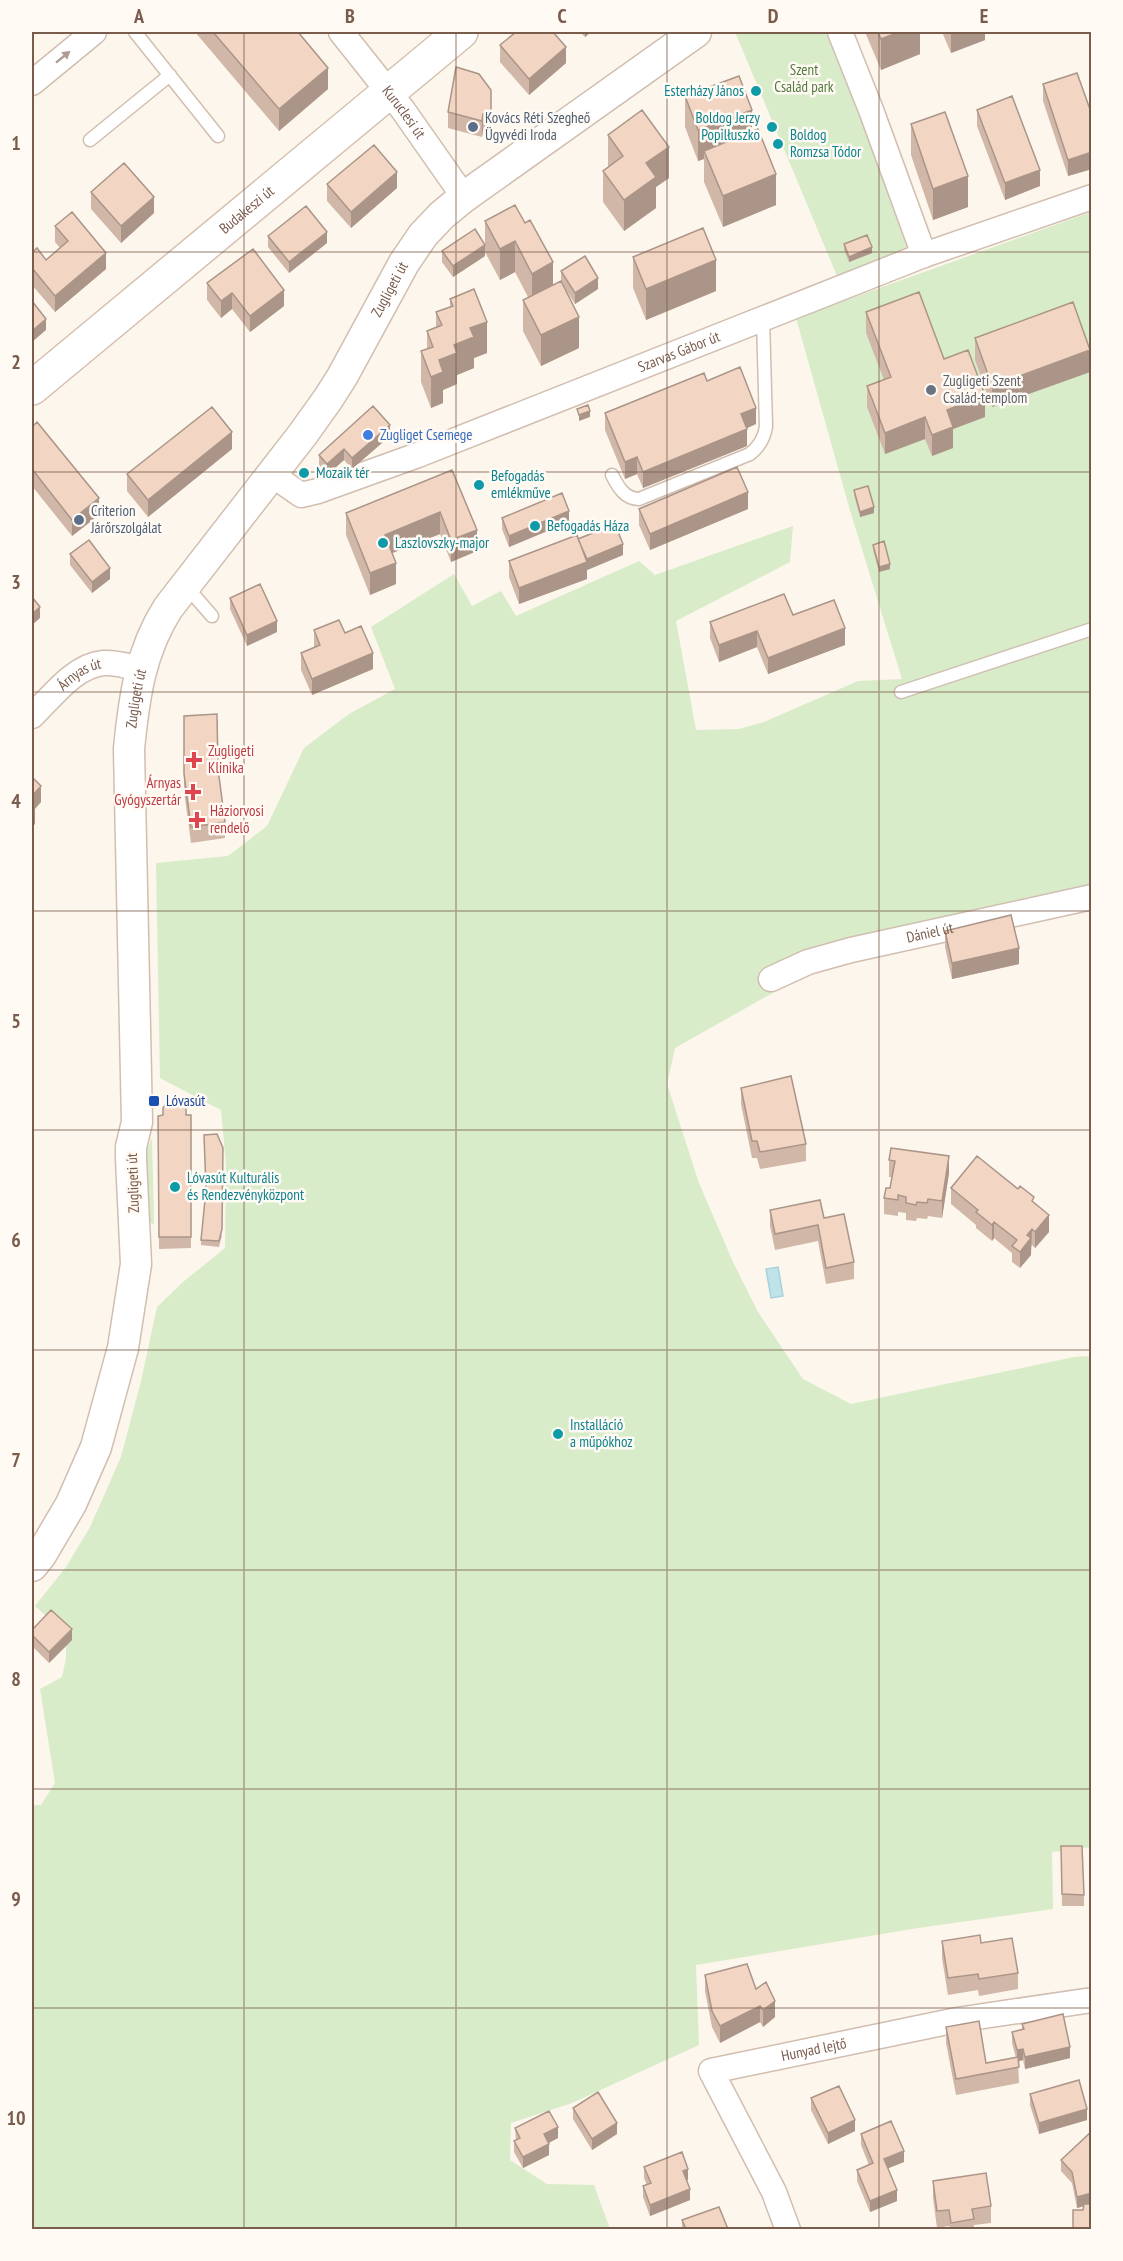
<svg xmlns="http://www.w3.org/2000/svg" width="1123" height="2261" font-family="'PT Sans Narrow',sans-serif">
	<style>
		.green { fill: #d8ecc9 }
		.water { fill: #bfe3e8; stroke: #a5d3da; stroke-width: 1.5 }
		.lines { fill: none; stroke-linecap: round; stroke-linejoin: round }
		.service-casing { stroke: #d1beb0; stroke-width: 15 }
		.minor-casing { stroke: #d1beb0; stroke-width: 27 }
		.tertiary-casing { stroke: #d1beb0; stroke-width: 33 }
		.secondary-casing { stroke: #d6c0b0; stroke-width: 36 }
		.service { stroke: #fff; stroke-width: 12 }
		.minor { stroke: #fff; stroke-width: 24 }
		.tertiary { stroke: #fff; stroke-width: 30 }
		.secondary { stroke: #fff; stroke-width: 33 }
		.wall { fill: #d1b7a8 }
		.shaded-wall { fill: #aa9588 }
		.building { fill: #f3d5c3; stroke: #aa9588; stroke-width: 1.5 }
		.oneway { fill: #af9d94 }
		.grid { fill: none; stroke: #7a5c4d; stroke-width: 1.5; stroke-opacity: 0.55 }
		.culture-dot { fill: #0f9aa8; stroke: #fffaf3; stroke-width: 2 }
		.service-dot { fill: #5c6f8a; stroke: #fffaf3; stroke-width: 2 }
		.worship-dot { fill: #6b7280; stroke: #fffaf3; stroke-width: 2 }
		.shop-dot { fill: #3f7fe0; stroke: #fffaf3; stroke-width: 2 }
		.health-dot { fill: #e0444e; stroke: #fffaf3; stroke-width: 2 }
		.transit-dot { fill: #1a4fb4; stroke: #fffaf3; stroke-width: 2 }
		.labels { text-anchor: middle; stroke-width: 5; stroke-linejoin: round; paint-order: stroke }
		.park-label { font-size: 15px; fill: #537a41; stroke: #fffaf3 }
		.culture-label { font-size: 15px; fill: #0d838f; stroke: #fffaf3; text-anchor: start }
		.street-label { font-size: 15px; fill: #7a5c4d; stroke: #fffaf3 }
		.service-label { font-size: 15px; fill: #4e5e75; stroke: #fffaf3; text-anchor: start }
		.worship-label { font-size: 15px; fill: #5b616d; stroke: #fffaf3; text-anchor: start }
		.shop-label { font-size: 15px; fill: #366cbe; stroke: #fffaf3; text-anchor: start }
		.health-label { font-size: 15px; fill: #be3a42; stroke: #fffaf3; text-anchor: start }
		.transit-label { font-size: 15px; fill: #164399; stroke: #fffaf3; text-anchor: start }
		.neatline { fill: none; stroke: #7a5c4d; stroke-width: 2 }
		.grid-label { font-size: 20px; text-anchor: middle; font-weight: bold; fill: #7a5c4d }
	</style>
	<rect width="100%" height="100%" fill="#fdf6ec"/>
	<path class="green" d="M735,32H835L924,255L842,288Z
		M1091,212V888L838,956L675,1048L667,1084L699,1183L733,1262L758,1312L803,1379L851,1404L1074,1357L1091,1356V1847L1052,1852L1053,1909L918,1928L696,1965L699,2045L572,2103L511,2123L510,2160L547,2184L594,2185L610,2229L32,2230V1805H41L55,1783L40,1689L62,1677L66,1658V1634L35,1606L66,1567L90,1527L121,1457L141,1381L157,1307L183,1282L225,1248L226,1165L221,1110L160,1078L156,863L228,856L267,826L304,748L349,714L395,689L371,627L454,574L472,606L501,591L516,616L639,561L655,575L793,526L790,562L676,621L696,730L739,729L764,722L858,681L902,679L849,507L796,318Z
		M152,1138L154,1221L153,1225L148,1219L145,1154Z"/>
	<path class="water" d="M778,1267L783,1296L771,1298L766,1269Z"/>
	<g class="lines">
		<defs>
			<path id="service" d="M135,32L218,136
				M90,140L170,75
				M612,475C618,487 625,499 639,499L750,454C759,447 764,439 766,427L763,319
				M185,585L212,616
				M901,692L1092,629"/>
			<g id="minor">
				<path id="s1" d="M341,32L403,110L464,197"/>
				<path d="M840,32L871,110L924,255"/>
				<path d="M32,83L94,32"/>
				<path id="s2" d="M271,474L301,495L318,491L418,455L924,255L1092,197"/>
				<path id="s3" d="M32,716C52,697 74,666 103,663C116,662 128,666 140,669"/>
				<path id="s4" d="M771,979L808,962L851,950L1092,897"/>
				<path id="s5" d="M788,2230L774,2192L711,2071L957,2020L1092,2000"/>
			</g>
			<g id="tertiary">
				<path id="s6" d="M32,1566L41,1555L71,1504L96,1447L123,1348L136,1264L131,1159V1147L137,1122L129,749C134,698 140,652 168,608L303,434L328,399L342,377L404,263L423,235L442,215L464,197L696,32"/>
			</g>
			<g id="secondary">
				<path id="s7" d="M32,388L461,32"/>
			</g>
		</defs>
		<use href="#service" class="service-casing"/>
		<use href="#minor" class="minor-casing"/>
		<use href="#tertiary" class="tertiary-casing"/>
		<use href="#secondary" class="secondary-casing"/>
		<use href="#service" class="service"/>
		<use href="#minor" class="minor"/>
		<use href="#tertiary" class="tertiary"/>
		<use href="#secondary" class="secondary"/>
	</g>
	<path class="wall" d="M195,32H298L328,89L279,131Z
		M580,32H591L585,37Z
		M865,32H920V54L881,70Z
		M942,32H985V40L951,53Z
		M500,45L566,63L529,95L500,62Z
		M1043,84L1092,115V169L1068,176L1043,101Z
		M685,96L752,132L776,205L723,227L704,182V159L698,161L685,127Z
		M977,110L1040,186L1005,200L977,126Z
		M448,112L491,113V130H483L482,137L448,128Z
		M911,124L968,207L933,220L911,155Z
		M608,135L669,178L656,187V208L624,231L603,202V171L608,167Z
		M327,184L397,188L351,228L327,201Z
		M91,192L154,213L121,243L91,209Z
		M515,205L553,285L561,281V271L598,289L575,304L564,287L579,348L541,366L523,331V300L528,297L515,272L500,280L485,252V256L453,277L442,262V251L485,244V221Z
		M55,226L106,269L55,312L32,285V253L46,260L60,248L55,242Z
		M268,236L327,243L289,273L268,247Z
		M844,244L872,253L849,262L844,250Z
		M633,257L716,291L646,320L633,288Z
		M207,283L284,306L250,332L232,309L221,318L207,300Z
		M450,299L487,353L474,358V368L457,375V384L443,390V403L431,408L421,382V351L427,349V331L436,328V312L450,307Z
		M866,312L944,359L985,417L953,429V448L932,456L925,439L885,454L867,407V386L884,380L866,333Z
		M975,338L1090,372L992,407L975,360Z
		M707,381L756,424L746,428L747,446L643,488L637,474L625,479L605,430V413Z
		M32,427L99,515L72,536L32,486Z
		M390,436L352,469L344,460L327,475L319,466V455Z
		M232,449L148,517L127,491V474Z
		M452,470L477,551L451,562L440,534L392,553L396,584L370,595L346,535V513Z
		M854,490L874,513L860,517L854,495Z
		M639,509H748L650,550L639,525Z
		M502,518L569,522L509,547L502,529Z
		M578,539L623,555L587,570V579L519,604L509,577V561Z
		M873,545L890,569L879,572L873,550Z
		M70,554L110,579L92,593L70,565Z
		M230,598L277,632L247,646L230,609Z
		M710,622L845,645L768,674L757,647L719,662L710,638Z
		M314,630L373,669L312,695L301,670V653L314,648Z
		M184,716L225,822V838L191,843L184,791Z
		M945,931L1019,964L952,979L945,947Z
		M741,1088L806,1144V1161L760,1169L757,1158H752L741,1104Z
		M186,1115H191V1248L159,1249L158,1116Z
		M889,1160L949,1173L942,1218L928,1216L927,1219L917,1218L916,1221L906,1220V1213L898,1212V1216L884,1214V1198L890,1188L892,1177H889Z
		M951,1188L1034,1203L1049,1232L1035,1248L1032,1245L1031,1247V1255L1020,1268L1012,1262V1253L994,1238L992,1241L976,1228V1225L951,1204Z
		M770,1210L824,1218L854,1262V1279L826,1284L818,1241L775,1250L770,1226Z
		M222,1235L219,1247L201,1245V1240Z
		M32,1316H33V1355H32Z
		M32,1630L72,1640L49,1663L32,1646Z
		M1061,1846L1084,1895V1906H1062Z
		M942,1941L981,1943L1018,1973V1989L979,1996L978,1990L948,1995L942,1958Z
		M705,1975L756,1989L775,2017L763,2027L760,2022L720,2043L712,2027L705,1991Z
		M1022,2024L1070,2058L1025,2069L1023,2060L1018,2061L1019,2083L956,2095L946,2043V2027L986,2063L1016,2058L1012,2043V2032L1022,2029Z
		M1030,2094L1087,2120L1039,2134L1030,2105Z
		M811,2098L855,2131L828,2144L811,2110Z
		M573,2108L617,2134L592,2150L573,2119Z
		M515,2128L558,2138L549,2143V2155L523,2168L514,2152V2141L516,2140Z
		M1092,2131L1083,2210L1084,2206L1077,2208L1072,2183L1061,2171V2160Z
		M861,2134L904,2162L888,2168L897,2201L870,2212L857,2181V2170L869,2165L861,2145Z
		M644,2167L688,2180H687L690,2200L650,2216L643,2197V2186L647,2185L644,2178Z
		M933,2181L991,2206V2223L974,2225V2229H950L949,2226L937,2228L933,2198Z
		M682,2220L728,2229H682Z"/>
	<path class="shaded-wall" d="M585,32H591L585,37Z
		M899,32H920V54L881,70V39Z
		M951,32H985V40L951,53Z
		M566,47V63L529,95V79Z
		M328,68V89L279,131V109Z
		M752,110V141L704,151V159L698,161V130Z
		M483,114V130L482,137V121Z
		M669,147V178L656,187V208L624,231V200L646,163Z
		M1092,152V169L1068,176V160Z
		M1040,170V186L1005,200V183Z
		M397,172V188L351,228V212Z
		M776,174V205L723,227V196Z
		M968,176V207L933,220V189Z
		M154,197V213L121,243V226Z
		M327,232V243L289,273V262Z
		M515,241V272L500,280V249Z
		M485,245V256L453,277V266Z
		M872,247V253L849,262V257Z
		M106,253V269L55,312V296Z
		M716,260V291L646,320V289Z
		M553,262V293L532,304V274Z
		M598,278V289L575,304V293Z
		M284,290V306L250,332V316Z
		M232,293V309L221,318V301Z
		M579,317V348L541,366V335Z
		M46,319V330L32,342V331Z
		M487,322V353L474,358V368L457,375V384L443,390V403L431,408V377L439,360L470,328Z
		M1090,350V372L992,407V386Z
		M985,395V417L953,429V448L932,456V435L947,410Z
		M756,408V424L741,431V414Z
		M590,411V417L579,421V415Z
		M925,417V439L885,454V433Z
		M390,425V436L352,469V458Z
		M747,429V446L643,488V472Z
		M232,432V449L148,517V500Z
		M344,449V460L327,475V464Z
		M637,457V474L625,479V462Z
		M748,492V509L650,550V534Z
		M99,498V515L72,536V520Z
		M874,507V513L860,517V512Z
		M569,511V522L509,547V536Z
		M440,512V534L385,556V535Z
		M477,530V551L451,562V540Z
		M623,544V555L587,570V579L519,604V588L587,562V559Z
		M396,563V584L370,595V573Z
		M890,564V569L879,572V567Z
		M110,568V579L92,593V582Z
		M40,607V618L32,625V614Z
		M277,621V632L247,646V635Z
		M845,628V645L768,674V658Z
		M757,631V647L719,662V645Z
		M373,653V669L312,695V679Z
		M41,786V802L35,809V824L32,827V796Z
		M1019,948V964L952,979V963Z
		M949,1156V1173L942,1218V1201Z
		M1049,1215V1232L1035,1248V1232Z
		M994,1222V1238L992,1241V1225Z
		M1032,1229L1031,1255L1020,1268V1252L1027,1235Z
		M72,1629V1640L49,1663V1652Z
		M775,2001V2017L763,2027V2010Z
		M760,2006V2022L720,2043V2026Z
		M1070,2047V2058L1025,2069V2057Z
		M1023,2049V2060L1017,2062V2050Z
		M1087,2109V2120L1039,2134V2123Z
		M855,2120V2131L828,2144V2133Z
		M617,2123V2134L592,2150V2139Z
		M558,2127V2138L544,2145V2134Z
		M549,2144V2155L523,2168V2157Z
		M904,2151V2162L884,2170V2159Z
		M688,2169V2180L683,2182V2171Z
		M690,2189V2200L650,2216V2205Z
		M897,2190V2201L870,2212V2201Z
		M1092,2193V2204L1077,2208V2197Z"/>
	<path class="building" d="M213,32H298L328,68L279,109Z
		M516,32H553L566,47L529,79L500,45Z
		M878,32H899L881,39Z
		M456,67L479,74L491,90V113L483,114L482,121L448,112Z
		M1077,73L1092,115V152L1068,160L1043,84Z
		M739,76L752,110L698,130L685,96Z
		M1012,96L1040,170L1005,183L977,110Z
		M642,110L669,147L646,163L656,177L624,200L603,171L623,156L608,135Z
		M945,112L968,176L933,189L911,124Z
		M758,129L776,174L723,196L704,151Z
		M374,145L397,172L351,212L327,184Z
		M124,163L154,197L121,226L91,192Z
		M515,205L525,223L530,220L553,262L532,274L515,241L500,249L485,221Z
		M306,206L327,232L289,262L268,236Z
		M72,212L106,253L55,296L32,268V253L37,248L46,260L68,241L55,226Z
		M703,228L716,260L646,289L633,257Z
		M475,229L485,245L453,266L442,251Z
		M867,235L872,247L849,257L844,244Z
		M253,249L284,290L250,316L232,293L221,301L207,283Z
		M585,256L598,278L575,293L561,271Z
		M561,281L579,317L541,335L523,300Z
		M474,289L487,322L470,328L474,337L454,345L457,353L439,360L443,372L431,377L421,351L433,347L427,331L442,325L436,312L453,306L450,299Z
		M919,292L944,359L968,350L985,395L947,410L953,427L932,435L925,417L885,433L867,386L891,377L866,312Z
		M32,301L46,319L32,331Z
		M1073,302L1090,350L992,386L975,338Z
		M740,367L756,408L741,414L747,429L643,472L637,457L625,462L605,413L704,373L707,381Z
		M588,405L590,411L579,415L577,409Z
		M373,406L390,425L352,458L344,449L327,464L319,455Z
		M212,407L232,432L148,500L127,474Z
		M37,422L99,498L72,520L32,469V427Z
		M737,467L748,492L650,534L639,509Z
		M452,470L477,530L451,540L440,512L385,535L396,563L370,573L346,513Z
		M868,486L874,507L860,512L854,490Z
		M562,493L569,511L509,536L502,518Z
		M615,524L623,544L587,559L578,539Z
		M577,535L587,562L519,588L509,561Z
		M89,540L110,568L92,582L70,554Z
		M884,541L890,564L879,567L873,545Z
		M260,584L277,621L247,635L230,598Z
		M784,594L793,615L834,600L845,628L768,658L757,631L719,645L710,622Z
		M32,597L40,607L32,614Z
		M339,620L345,633L361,626L373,653L312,679L301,653L320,645L314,630Z
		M217,714L218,769L225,822L191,827L184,774V716Z
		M32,777L41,786L32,796Z
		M1011,915L1019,948L952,963L945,931Z
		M791,1076L806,1144L760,1152L757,1141H752L741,1088Z
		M181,1101L186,1107V1115H191V1237H159L158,1116L163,1115V1108L167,1102Z
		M217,1134L223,1148L222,1229L219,1241L201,1240L206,1190L204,1135Z
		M891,1148L949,1156L942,1201L928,1199L927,1203L917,1202L916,1205L906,1203V1197L898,1195V1200L884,1198L886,1188H890L895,1161L889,1160Z
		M977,1156L1018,1189L1020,1186L1034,1197L1032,1201L1049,1215L1035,1232L1032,1229L1027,1235L1031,1238L1020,1252L1012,1246L1017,1240L994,1222L992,1225L976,1212L978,1210L951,1188Z
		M820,1200L824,1218L844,1214L854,1262L826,1268L818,1225L775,1234L770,1210Z
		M32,1316H33V1339H32Z
		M51,1610L72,1629L49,1652L32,1635V1630Z
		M1061,1846H1082L1084,1895L1062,1894Z
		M980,1935L981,1943L1012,1938L1018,1973L979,1979L978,1974L948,1978L942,1941Z
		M747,1964L756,1989L766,1982L775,2001L763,2010L760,2006L720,2026L712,2011L705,1975Z
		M1063,2014L1070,2047L1025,2057L1023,2049L1017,2050L1012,2032L1024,2029L1022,2024Z
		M979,2021L986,2063L1018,2057L1019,2067L956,2079L946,2027Z
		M1079,2080L1087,2109L1039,2123L1030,2094Z
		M839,2086L855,2120L828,2133L811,2098Z
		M598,2092L617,2123L592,2139L573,2108Z
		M549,2111L558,2127L544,2134L549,2144L523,2157L514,2141L520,2138L515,2128Z
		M891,2121L904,2151L884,2159L897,2190L870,2201L857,2170L873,2163L861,2134Z
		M1092,2131V2193L1077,2197L1072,2172L1061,2160Z
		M682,2152L688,2169L683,2171L690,2189L650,2205L643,2186L651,2183L644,2167Z
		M986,2173L991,2206L972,2209L974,2219L951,2223L949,2210L937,2211L933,2181Z
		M1084,2204H1092V2229H1073V2210H1083Z
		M719,2207L728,2229H686L682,2220Z"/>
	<defs><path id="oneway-solid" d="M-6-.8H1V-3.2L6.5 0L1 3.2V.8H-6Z" transform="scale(1.5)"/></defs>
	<use class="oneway" href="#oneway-solid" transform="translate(63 57) rotate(-39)"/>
	<path class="grid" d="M244,32V2230M456,32V2230M667,32V2230M879,32V2230M32,252H1092M32,472H1092M32,692H1092M32,911H1092M32,1130H1092M32,1350H1092M32,1570H1092M32,1789H1092M32,2008H1092"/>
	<g class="culture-dot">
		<circle cx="756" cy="91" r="6"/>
		<circle cx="772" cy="127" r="6"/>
		<circle cx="778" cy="144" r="6"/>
		<circle cx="304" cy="473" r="6"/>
		<circle cx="479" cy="485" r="6"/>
		<circle cx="535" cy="526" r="6"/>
		<circle cx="383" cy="543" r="6"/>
		<circle cx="175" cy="1187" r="6"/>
		<circle cx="558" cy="1434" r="6"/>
	</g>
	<g class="service-dot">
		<circle cx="473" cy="127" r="6"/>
		<circle cx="79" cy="520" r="6"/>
	</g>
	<circle class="worship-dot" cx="931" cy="390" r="6"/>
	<circle class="shop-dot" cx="368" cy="435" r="6"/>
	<g class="health-dot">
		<path d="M191 751h6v6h6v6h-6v6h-6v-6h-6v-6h6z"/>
		<path d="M190 783h6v6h6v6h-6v6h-6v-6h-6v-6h6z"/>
		<path d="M194 811h6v6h6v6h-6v6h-6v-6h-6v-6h6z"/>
	</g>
	<rect class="transit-dot" x="148" y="1095" width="12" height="12" rx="3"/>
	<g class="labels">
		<g class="park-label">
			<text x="804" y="75">Szent<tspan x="804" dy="17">Család park</tspan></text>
		</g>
		<g class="culture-label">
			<text x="744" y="96" text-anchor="end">Esterházy János</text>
			<text x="760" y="123" text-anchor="end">Boldog Jerzy<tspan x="760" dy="17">Popilłuszko</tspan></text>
			<text x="790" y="140">Boldog<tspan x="790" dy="17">Romzsa Tódor</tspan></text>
			<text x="316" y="478">Mozaik tér</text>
			<text x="491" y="481">Befogadás<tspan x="491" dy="17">emlékműve</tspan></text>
			<text x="547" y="531">Befogadás Háza</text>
			<text x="395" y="548">Laszlovszky-major</text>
			<text x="187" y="1183">Lóvasút Kulturális<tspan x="187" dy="17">és Rendezvényközpont</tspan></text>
			<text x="570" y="1430">Installáció<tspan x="570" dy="17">a műpókhoz</tspan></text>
		</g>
		<g class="street-label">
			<text dy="5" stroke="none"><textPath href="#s1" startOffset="102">Kuruclesi út</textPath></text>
			<text dy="5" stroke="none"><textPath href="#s7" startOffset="279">Budakeszi út</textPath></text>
			<text dy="5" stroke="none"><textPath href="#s6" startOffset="1376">Zugligeti út</textPath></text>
			<text dy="5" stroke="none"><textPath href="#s2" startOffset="441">Szarvas Gábor út</textPath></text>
			<text dy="5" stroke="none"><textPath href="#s3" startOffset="64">Árnyas út</textPath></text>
			<text dy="5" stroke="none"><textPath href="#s6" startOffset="890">Zugligeti út</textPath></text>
			<text dy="5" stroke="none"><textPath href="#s4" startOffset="166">Dániel út</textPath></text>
			<text transform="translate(133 1183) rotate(-92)" y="5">Zugligeti út</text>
			<text dy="5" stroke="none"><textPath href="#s5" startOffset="282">Hunyad lejtő</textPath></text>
		</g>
		<g class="service-label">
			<text x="485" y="123">Kovács Réti Szegheő<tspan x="485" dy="17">Ügyvédi Iroda</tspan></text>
			<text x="91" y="516">Criterion<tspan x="91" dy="17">Járőrszolgálat</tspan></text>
		</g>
		<g class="worship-label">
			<text x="943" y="386">Zugligeti Szent<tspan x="943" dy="17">Család-templom</tspan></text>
		</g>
		<g class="shop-label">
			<text x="380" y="440">Zugliget Csemege</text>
		</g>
		<g class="health-label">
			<text x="208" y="756">Zugligeti<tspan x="208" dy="17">Klinika</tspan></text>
			<text x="181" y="788" text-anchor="end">Árnyas<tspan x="181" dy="17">Gyógyszertár</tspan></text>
			<text x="210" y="816">Háziorvosi<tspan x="210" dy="17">rendelő</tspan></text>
		</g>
		<g class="transit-label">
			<text x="166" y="1106">Lóvasút</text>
		</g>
	</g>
	<rect width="1123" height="2261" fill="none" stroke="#fffaf3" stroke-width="66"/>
	<rect x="33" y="33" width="1057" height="2195" class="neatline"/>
	<g class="grid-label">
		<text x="139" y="23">A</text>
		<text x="350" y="23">B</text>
		<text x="562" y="23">C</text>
		<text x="773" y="23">D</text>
		<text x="984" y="23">E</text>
		<text x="16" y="150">1</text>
		<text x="16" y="369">2</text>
		<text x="16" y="589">3</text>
		<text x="16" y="808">4</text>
		<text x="16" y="1028">5</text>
		<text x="16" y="1247">6</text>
		<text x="16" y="1467">7</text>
		<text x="16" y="1686">8</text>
		<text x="16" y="1906">9</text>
		<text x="16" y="2125">10</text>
	</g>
</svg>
